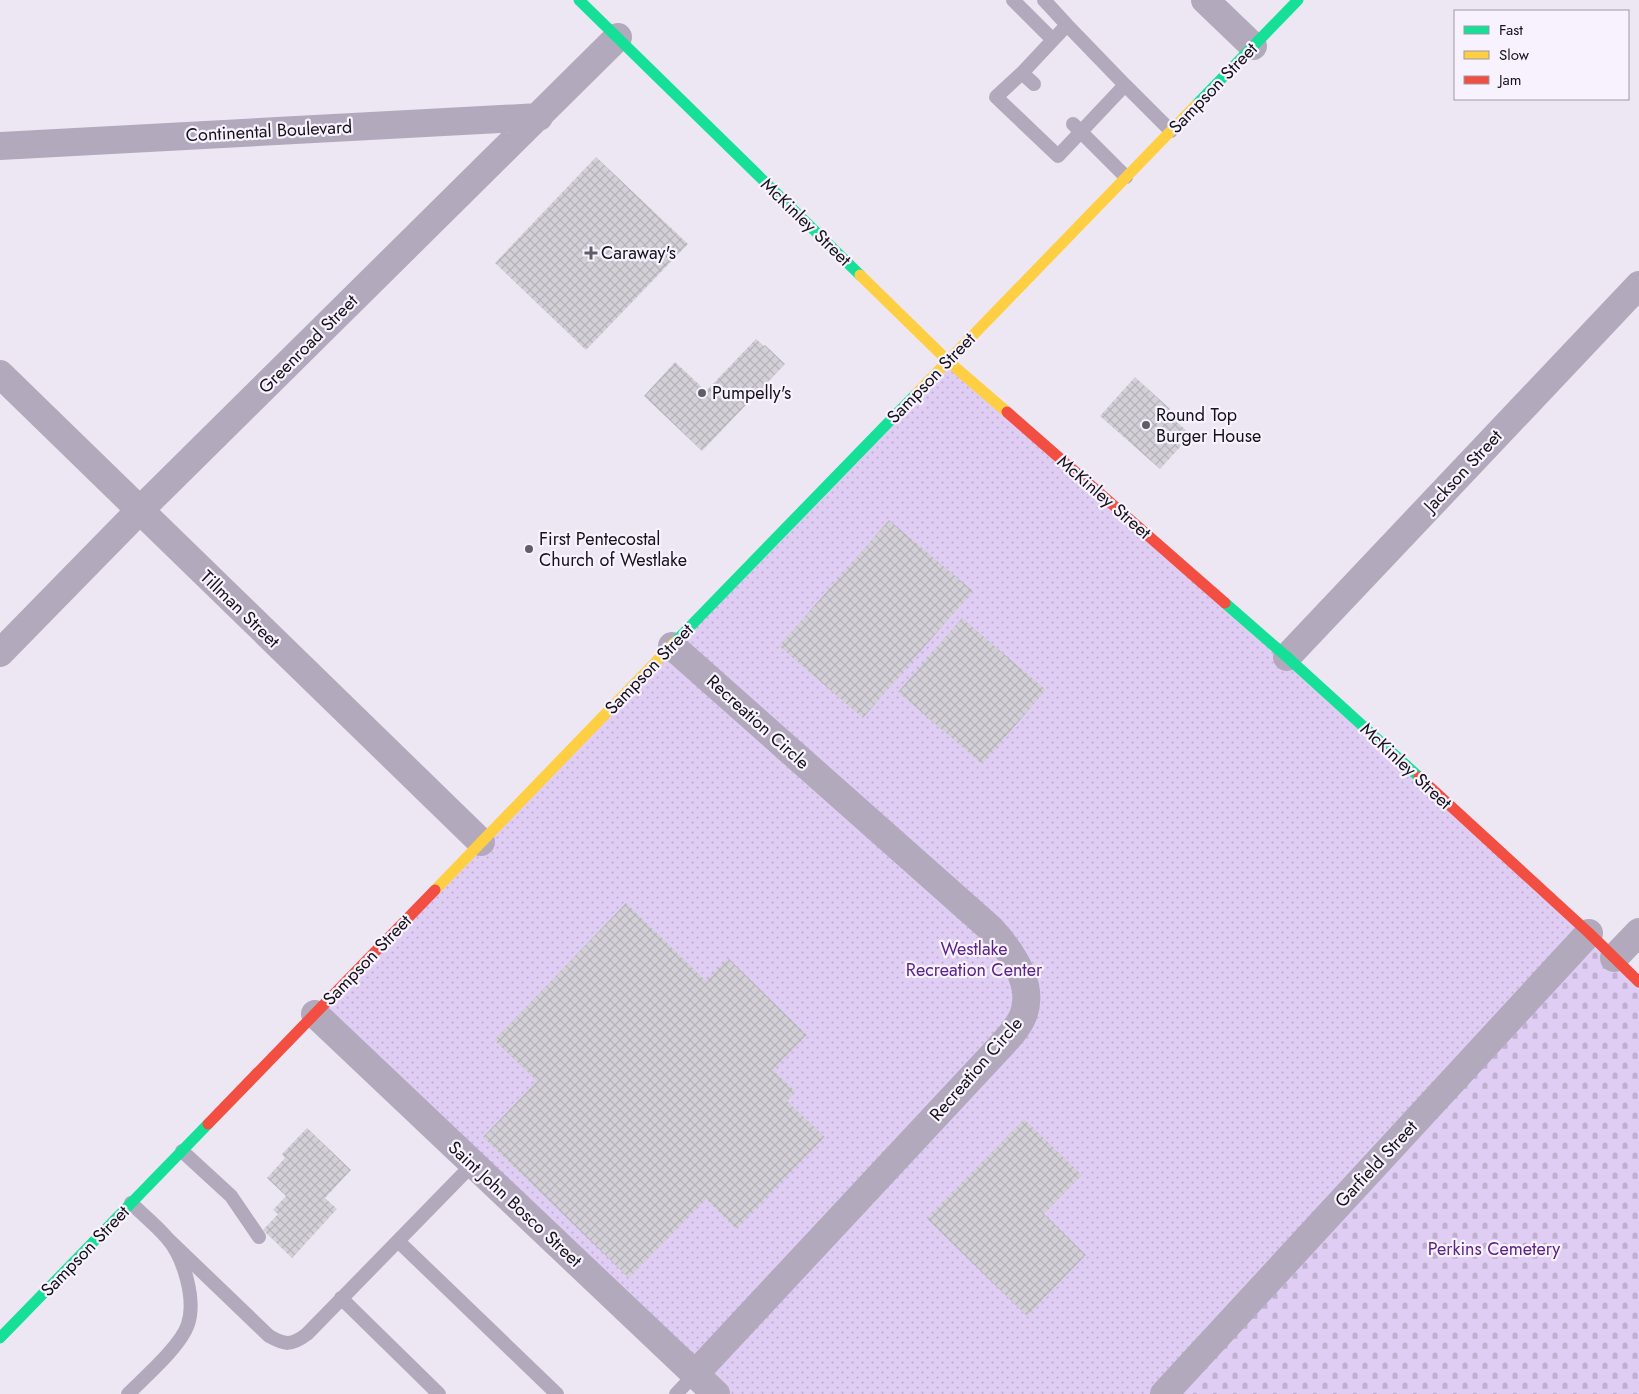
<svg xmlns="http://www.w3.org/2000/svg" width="1639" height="1394" font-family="Jost,sans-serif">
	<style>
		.grass { fill: url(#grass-dots) }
		.cemetery { fill: url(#cemetery-stones) }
		.building { fill: url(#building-cross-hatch) }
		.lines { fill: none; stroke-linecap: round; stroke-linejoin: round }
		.lane { stroke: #b2aabc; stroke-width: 14 }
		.street { stroke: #b2aabc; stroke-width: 28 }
		.fast { stroke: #16e098; stroke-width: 11 }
		.slow { stroke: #ffcf43; stroke-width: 11 }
		.jam { stroke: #f24e42; stroke-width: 11 }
		.poi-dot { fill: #615d66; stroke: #f7f2fd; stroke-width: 2 }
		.labels { text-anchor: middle; stroke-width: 4.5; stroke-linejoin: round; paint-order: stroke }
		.street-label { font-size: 18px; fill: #16131a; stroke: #f7f2fd }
		.poi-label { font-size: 18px; fill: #16131a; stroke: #f7f2fd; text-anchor: start }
		.park-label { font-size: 18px; fill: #5c2487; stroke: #f7f2fd }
	</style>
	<defs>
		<pattern id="grass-dots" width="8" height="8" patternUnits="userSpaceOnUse" patternTransform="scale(1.25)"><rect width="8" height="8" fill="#e0cdf4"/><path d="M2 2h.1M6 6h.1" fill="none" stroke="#bfafd1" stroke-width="1.8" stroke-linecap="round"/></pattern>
		<pattern id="cemetery-stones" width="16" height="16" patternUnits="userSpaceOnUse" patternTransform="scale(1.25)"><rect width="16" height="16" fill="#e0cdf4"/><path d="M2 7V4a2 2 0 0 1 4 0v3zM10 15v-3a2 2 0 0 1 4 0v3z" fill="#bfafd1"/></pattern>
		<pattern id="building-cross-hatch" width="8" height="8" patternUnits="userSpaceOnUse" patternTransform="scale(1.25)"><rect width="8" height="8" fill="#d4d0d8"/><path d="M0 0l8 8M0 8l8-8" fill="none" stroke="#b5b2b9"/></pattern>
	</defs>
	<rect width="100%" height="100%" fill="#ece7f2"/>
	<path class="grass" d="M948,361L1589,933L1164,1394H716L315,1014Z"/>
	<path class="cemetery" d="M1589,933L1639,982V1394H1164Z"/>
	<path class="building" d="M596,157L688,244L586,350L495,263Z
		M756,339L764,346L765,345L785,364L702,451L644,396L675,362L706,391Z
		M1135,377L1170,409L1167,413L1191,435L1160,469L1100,416Z
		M889,520L973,591L863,718L779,646Z
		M962,618L1046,690L982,764L898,692Z
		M626,903L706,981L728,958L807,1035L773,1070L796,1092L787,1101L825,1137L736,1229L706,1199L629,1278L483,1137L537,1081L494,1040Z
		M1024,1119L1082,1175L1044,1214L1086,1255L1027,1316L927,1219Z
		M307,1128L351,1170L325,1198L337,1209L292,1258L263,1230L278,1214L273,1210L286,1196L267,1178L285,1158L282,1154Z"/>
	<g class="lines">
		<path class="lane" d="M1013,0L1053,40
			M1044,0L1067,25
			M1022,73L1067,25L1125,85L1058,156L996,97L1022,73L1034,84
			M1125,85L1171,131
			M1073,124L1126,177
			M182,1151L231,1196L259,1237
			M168,1239L269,1336C285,1345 291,1346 307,1334L473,1164
			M398,1241L557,1394
			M341,1298L439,1394
			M128,1394C145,1377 181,1346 188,1324C196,1300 184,1257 167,1238C156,1225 143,1215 131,1203
			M676,1394L695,1374"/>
		<path class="street" d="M1205,0L1253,46
			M0,146L539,117
			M0,374L481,842
			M672,646L991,929C1010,950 1034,983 1024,1013C1020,1026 1008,1038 999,1048L695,1374
			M0,653L139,511L618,37
			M1287,657L1639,285
			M1614,958L1639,932
			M315,1014L716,1394
			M1164,1394L1589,933"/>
		<path class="fast" d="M579,0L860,275
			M1196,105L1298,0
			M1225,603L1287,657L1419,777
			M675,642L916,394
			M0,1338L208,1124"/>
		<path class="slow" d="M860,275L948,361L1007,412
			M916,394L1196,105
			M435,890L675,642"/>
		<path class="jam" d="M1007,412L1225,603
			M1419,777L1589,933L1639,982
			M208,1124L435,890"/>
	</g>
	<g class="poi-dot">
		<path d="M588.5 245.5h5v5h5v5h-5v5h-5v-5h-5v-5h5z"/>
		<circle cx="702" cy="393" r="5"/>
		<circle cx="1146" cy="425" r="5"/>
		<circle cx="529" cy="549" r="5"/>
	</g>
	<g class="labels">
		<g class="street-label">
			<text transform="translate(1213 88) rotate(-46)" y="6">Sampson Street</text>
			<text transform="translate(269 131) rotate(-3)" y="6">Continental Boulevard</text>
			<text transform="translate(806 222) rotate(44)" y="6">McKinley Street</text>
			<text transform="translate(308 344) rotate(-45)" y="6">Greenroad Street</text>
			<text transform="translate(931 378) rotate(-46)" y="6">Sampson Street</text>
			<text transform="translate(1463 471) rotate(-47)" y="6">Jackson Street</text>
			<text transform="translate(1104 497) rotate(41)" y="6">McKinley Street</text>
			<text transform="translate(240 609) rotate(44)" y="6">Tillman Street</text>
			<text transform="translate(649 669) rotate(-46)" y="6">Sampson Street</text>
			<text transform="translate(758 722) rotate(42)" y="6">Recreation Circle</text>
			<text transform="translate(1406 766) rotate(43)" y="6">McKinley Street</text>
			<text transform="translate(367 960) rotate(-46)" y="6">Sampson Street</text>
			<text transform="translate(976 1069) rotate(-49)" y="6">Recreation Circle</text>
			<text transform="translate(1376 1164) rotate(-47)" y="6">Garfield Street</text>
			<text transform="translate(515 1204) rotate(43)" y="6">Saint John Bosco Street</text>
			<text transform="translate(85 1251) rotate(-46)" y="6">Sampson Street</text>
		</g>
		<g class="poi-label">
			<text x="601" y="259">Caraway's</text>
			<text x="712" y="399">Pumpelly's</text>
			<text x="1156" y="421">Round Top<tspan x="1156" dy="21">Burger House</tspan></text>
			<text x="539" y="545">First Pentecostal<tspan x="539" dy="21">Church of Westlake</tspan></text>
		</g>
		<g class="park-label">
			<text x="974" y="955">Westlake<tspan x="974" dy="21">Recreation Center</tspan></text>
			<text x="1494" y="1255">Perkins Cemetery</text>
		</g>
	</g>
	<rect x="1454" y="10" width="175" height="90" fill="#f7f2fd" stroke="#9d99a2"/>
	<rect x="1464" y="26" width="25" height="8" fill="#16e098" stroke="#9d99a2"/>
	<text x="1499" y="35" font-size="15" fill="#16131a">Fast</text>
	<rect x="1464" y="51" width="25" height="8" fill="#ffcf43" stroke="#9d99a2"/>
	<text x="1499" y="60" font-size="15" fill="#16131a">Slow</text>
	<rect x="1464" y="76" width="25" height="8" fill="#f24e42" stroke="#9d99a2"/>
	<text x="1499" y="85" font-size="15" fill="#16131a">Jam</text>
</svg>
